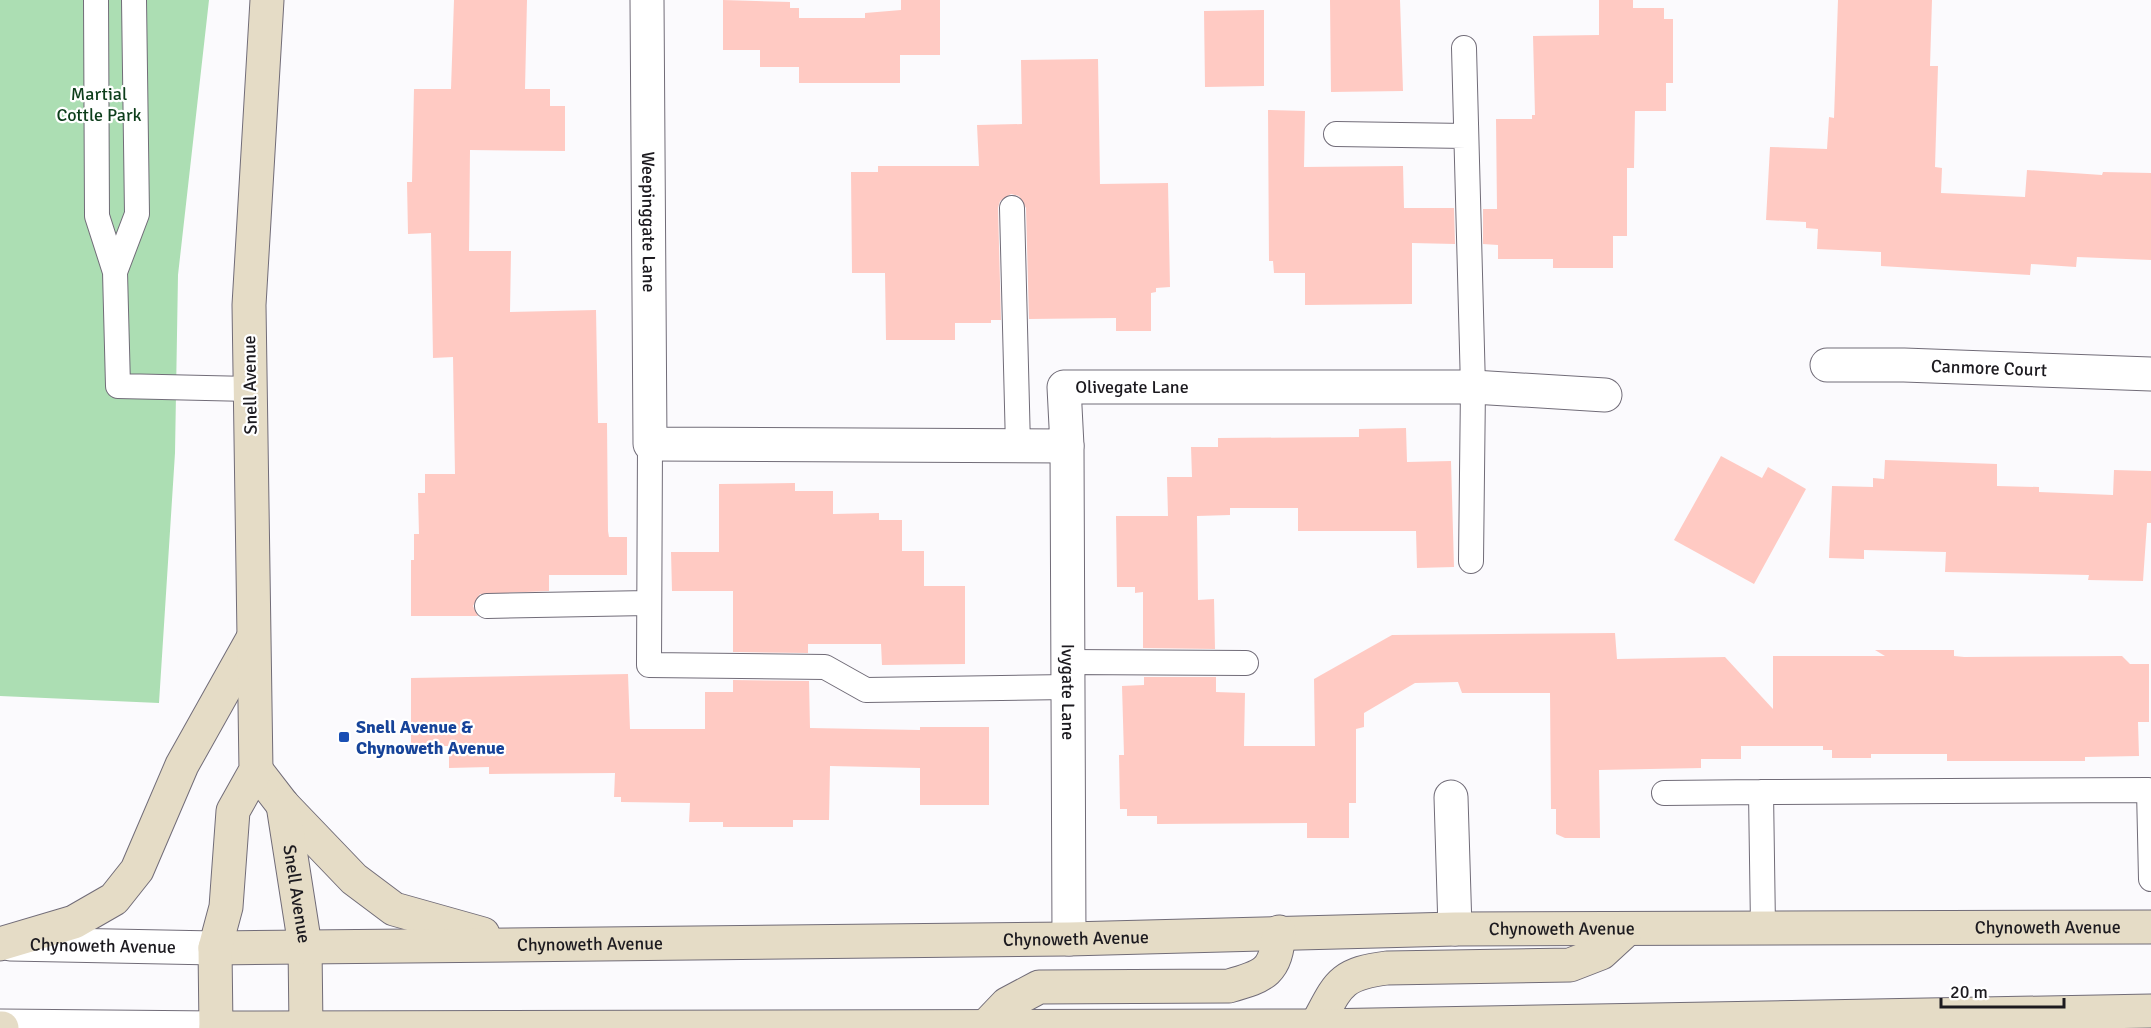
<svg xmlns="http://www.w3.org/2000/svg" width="2151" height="1028" font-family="Signika,sans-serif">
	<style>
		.green { fill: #acdeb3 }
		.building { fill: #ffcac3 }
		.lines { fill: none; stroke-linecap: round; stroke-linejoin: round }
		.lane-casing { stroke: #716c78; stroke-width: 26 }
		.street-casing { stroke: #716c78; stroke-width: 35 }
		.secondary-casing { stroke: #716c78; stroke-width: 35 }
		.lane { stroke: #fff; stroke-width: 24 }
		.street { stroke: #fff; stroke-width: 33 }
		.secondary { stroke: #e5dcc6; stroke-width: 33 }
		.transit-dot { fill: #1a4fb4; stroke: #fff; stroke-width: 2 }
		.labels { text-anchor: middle; stroke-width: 4.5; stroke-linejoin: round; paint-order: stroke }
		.park-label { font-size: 18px; fill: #0d3e1b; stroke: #fff }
		.street-label { font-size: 18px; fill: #1c1a1f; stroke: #fff }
		.transit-label { font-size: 18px; font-weight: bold; fill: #164399; stroke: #fff; text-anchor: start }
	</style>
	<rect width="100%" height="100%" fill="#fbfafd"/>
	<path class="green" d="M0,0H209L178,275L175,453L159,703L0,696Z"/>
	<path class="building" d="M454,0H527L525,89H550V106H565V151L470,150L469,251H511L510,312L596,310L598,423H607L608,531L609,537H627V575H549V591L480,594L473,606L478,616H411V560H414V534H419L418,493H425V474H455L453,357L433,358L431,233L408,234L407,182H412L414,89H451Z
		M723,0L790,2V8H799V18H865V13L901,10V0H940V55H900V83H799V67H760V50H723Z
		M1330,0H1400L1403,91L1331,92Z
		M1599,0H1633V8H1664V19H1673V83H1666V111H1635L1634,168H1627V236H1613V268H1553V259H1498V245L1483,244V209H1497L1496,119H1532V115H1535L1533,36L1599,35Z
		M1838,0H1932L1930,66H1938L1935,167L1942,168L1941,193L2025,197L2027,170L2102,175L2103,172L2151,173V260L2077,257L2076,267L2031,264L2030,275L1881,266V252L1817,249L1818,229L1806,228V222L1766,220L1770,147L1827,149L1829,117L1834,118Z
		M1264,10V86L1205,87L1204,11Z
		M1098,59L1100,184L1168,183L1170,287L1156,288V292L1151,293V331H1116V318L1029,319L1026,208L1019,196L1011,194L1000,201L998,208L1001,320H991V323H955V340H886L885,273H852L851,172H878V166H979L977,125L1022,124L1021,60Z
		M1268,110L1305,111L1304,167L1403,166L1404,208H1454L1455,244L1412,243V304L1305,305V273H1274L1273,261H1269Z
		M1406,428L1407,462L1451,461L1454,567L1417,568L1416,531H1298V508H1230V515L1197,516L1198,600L1214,599L1215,649L1143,648V592L1135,593V587H1117L1116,516H1168L1167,477H1192L1191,447H1218V438L1359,437V429Z
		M1721,456L1762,478L1768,467L1806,489L1754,584L1674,540Z
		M1885,460L1997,464V486L2039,487V492L2113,495L2114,470L2151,471V523H2147L2143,581L2088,580L2089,575L1945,572L1946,552L1864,550V559L1829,558L1832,486L1873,487V478L1884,479Z
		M795,483V491H833V514L879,513V520H902V551H924V586H965V664L882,665L881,644H808V653L733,652V591H672L671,552H719V484Z
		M1615,633L1617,659L1725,657L1773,709V656H1885L1875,650H1954V656L1964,657L2122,656L2130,664H2149V722H2138L2139,756L2085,757V761H1947V754H1871V758H1832V750H1823V746H1741V759H1701V768L1599,770L1600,838H1565L1556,834V809H1551L1550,693H1462L1458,682L1415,683L1364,713V727L1356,729V803H1349V838H1307V823L1157,824V816H1127V809H1120L1119,755H1124L1122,686L1144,685V677H1216V692L1245,693L1244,746H1315L1314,679L1392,635Z
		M628,674L630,729H705V692H733V680L809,681L810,728L920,730V727H989V805H920V768L830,766L829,820H793V827H723V822H689L690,803L621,802V797H614L615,773L489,774V767L449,768V746H411V678Z"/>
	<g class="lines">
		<defs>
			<path id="lane" d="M96,0L97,216L115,272L137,214L134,0
				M1464,48L1473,387L1471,561
				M1336,134L1466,136
				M1012,208L1018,446
				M115,272L118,386L250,389
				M650,444L649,665L825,667L866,690L1068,687
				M487,606L648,603
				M1068,662L1246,663
				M1664,793L1761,792
				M1763,927L1761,792L2149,790L2151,879"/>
			<g id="street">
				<path id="s1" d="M647,0L650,444L1067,446L1064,387H1473L1605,395"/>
				<path id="s2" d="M1827,365H1904L2151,374"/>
				<path id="s3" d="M1067,446L1069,939"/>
				<path d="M1451,797L1455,929"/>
				<path id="s4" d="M10,944L215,948"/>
				<path d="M0,1026L216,1028"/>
			</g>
			<g id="secondary">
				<path d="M256,770L283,805L354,879L394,909L483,934"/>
				<path id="s5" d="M283,805L305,946L306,1028"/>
				<path d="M0,944L74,922L114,899L137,870L182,765L252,640"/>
				<path id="s6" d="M215,948L1069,939L1455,929L2151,927"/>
				<path d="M1316,1026C1338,986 1338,974 1387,968L1570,965L1601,953L1626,930"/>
				<path d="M985,1027L1007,1004L1039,987L1229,986C1265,976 1276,972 1279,932"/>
				<path d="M0,1028H2"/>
				<path d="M216,1028L1316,1026L2151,1011"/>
				<path d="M216,1028L215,948L226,907L233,811L256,770L249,305L267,0"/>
			</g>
		</defs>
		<use href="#lane" class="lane-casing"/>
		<use href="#street" class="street-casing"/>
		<use href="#secondary" class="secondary-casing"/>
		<use href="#lane" class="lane"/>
		<use href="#street" class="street"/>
		<use href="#secondary" class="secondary"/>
	</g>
	<rect class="transit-dot" x="338" y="731" width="12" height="12" rx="3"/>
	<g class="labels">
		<g class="park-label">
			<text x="99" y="100">Martial<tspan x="99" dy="21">Cottle Park</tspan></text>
		</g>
		<g class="street-label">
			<text dy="6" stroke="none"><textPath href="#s1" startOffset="222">Weepinggate Lane</textPath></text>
			<text dy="6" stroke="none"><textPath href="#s2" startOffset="162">Canmore Court</textPath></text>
			<text transform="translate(250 385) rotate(-91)" y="6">Snell Avenue</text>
			<text dy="6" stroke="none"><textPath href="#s1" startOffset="988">Olivegate Lane</textPath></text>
			<text dy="6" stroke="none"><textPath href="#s3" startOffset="246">Ivygate Lane</textPath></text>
			<text dy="6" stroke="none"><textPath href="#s5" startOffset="90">Snell Avenue</textPath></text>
			<text dy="6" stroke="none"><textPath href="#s6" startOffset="1833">Chynoweth Avenue</textPath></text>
			<text dy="6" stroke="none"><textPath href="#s6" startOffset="1347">Chynoweth Avenue</textPath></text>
			<text dy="6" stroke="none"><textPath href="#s6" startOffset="861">Chynoweth Avenue</textPath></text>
			<text dy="6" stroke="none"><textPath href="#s6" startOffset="375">Chynoweth Avenue</textPath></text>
			<text dy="6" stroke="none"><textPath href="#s4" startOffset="93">Chynoweth Avenue</textPath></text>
		</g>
		<g class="transit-label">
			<text x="356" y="733">Snell Avenue &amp;<tspan x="356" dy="21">Chynoweth Avenue</tspan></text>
		</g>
	</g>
	<path d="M1941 998v9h123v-9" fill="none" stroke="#1c1a1f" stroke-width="3"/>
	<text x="1950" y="998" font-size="18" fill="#1c1a1f" stroke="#ffffff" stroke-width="4.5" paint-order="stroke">20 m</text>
</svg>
